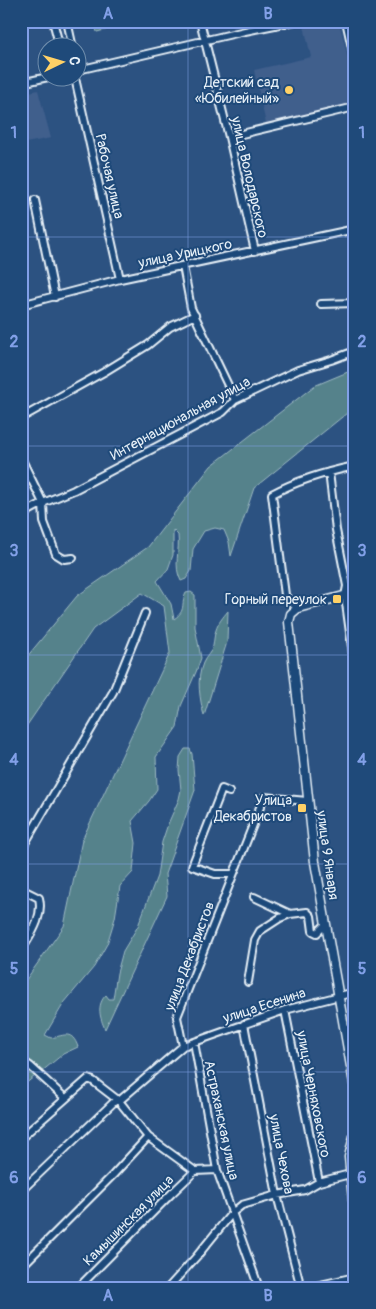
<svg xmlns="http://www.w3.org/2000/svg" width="376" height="1309" font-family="Pangolin,sans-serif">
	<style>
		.built { fill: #3f5e8c }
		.green { fill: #54828b; stroke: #9ebac2 }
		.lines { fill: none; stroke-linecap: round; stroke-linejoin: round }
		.minor-casing { stroke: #e8f1f8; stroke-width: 10 }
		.major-casing { stroke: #e8f1f8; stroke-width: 11 }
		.minor { stroke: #1f4a7a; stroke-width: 6 }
		.major { stroke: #1f4a7a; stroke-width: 8 }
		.grid { fill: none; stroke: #82a0e8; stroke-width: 1; stroke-opacity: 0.55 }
		.poi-dot { fill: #ffd166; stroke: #1f4a7a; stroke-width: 2 }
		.labels { text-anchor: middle; stroke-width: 4; stroke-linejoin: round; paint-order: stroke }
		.poi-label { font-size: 14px; fill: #e8f1f8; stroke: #1f4a7a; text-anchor: end }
		.street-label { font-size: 14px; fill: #e8f1f8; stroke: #1f4a7a }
		.neatline { fill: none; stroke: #82a0e8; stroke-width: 2 }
		.grid-label { font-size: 16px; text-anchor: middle; font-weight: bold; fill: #82a0e8 }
	</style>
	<rect width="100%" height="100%" fill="#2c5281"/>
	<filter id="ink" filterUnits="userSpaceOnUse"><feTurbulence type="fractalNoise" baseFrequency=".02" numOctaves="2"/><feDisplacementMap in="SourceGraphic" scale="10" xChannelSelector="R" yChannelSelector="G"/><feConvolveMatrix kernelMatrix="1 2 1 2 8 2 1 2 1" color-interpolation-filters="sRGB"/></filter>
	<g filter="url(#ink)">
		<path class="built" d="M325,21H339L355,87V103L266,124L254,70L311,57L304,26Z
			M38,90L51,138L21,144V94Z"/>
		<path class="green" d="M94,21H140L97,32Z
			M355,369V409H352L254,488L231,556L229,542L224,530L215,528L204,531L193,549L191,571L186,579L181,581C173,566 180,551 178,535L173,530V555L168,569L157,581L171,604L174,619C187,610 180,605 186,593L191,592L195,595V627L201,658L196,672L181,706L177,727L156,757L157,789L149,801L132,821L136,843L133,872L120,886L115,918L107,944L94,967L64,1003L45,1035L51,1038C65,1035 72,1030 78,1047L63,1054L41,1072L30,1062L21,1055V999L23,984L64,926L82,840L170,653L164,606L142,593L93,629L21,734V664L77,596L148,547L211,466L314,386Z
			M228,611L227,642L204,716C200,699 196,680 203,663C206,656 211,653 213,646C214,641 214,635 216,630C218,623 223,617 228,611Z
			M185,749H190L192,754L195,790L165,874L167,896L105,1029C100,1018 96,1005 106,995L109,999H113L117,973L123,951L138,926L157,876L162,842L168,824L179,799L181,790L179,770L180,757Z
			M29,1070L35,1076L24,1085V1093L21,1099V1071Z"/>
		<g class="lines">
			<defs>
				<path id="minor" d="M53,21L60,48
					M67,21L73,48
					M200,21L229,137L255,251
					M346,21L355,61
					M78,70L245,31L295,21
					M75,78L120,279
					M21,83L48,77
					M229,137L355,107
					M35,200L55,297
					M183,266L191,308L235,400
					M321,304L355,303
					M21,305L120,279L355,229
					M21,418L104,372L148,345L170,327L195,315
					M21,458L43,503L44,522L56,554L64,559L73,558
					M329,472L336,530L347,586L345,596L355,669
					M21,515L43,503L74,490L223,412L235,400L298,370L331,360L355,351
					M298,608L290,602L285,595L272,494C298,480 326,472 355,466
					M229,792L222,789L192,866L215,874H233
					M21,850L113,692L145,613
					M21,889L39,898C43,914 34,930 26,943
					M254,897L290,914
					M248,982L255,940L260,931L280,918L290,914L307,912L311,916L313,931L317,933L326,924
					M285,1010L319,1182
					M244,1024L277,1195L301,1288
					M194,1042L217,1170L259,1288
					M183,1046L177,1017L264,797L307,801
					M21,1060L30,1066L65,1098
					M21,1138L88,1079L93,1081L119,1101L148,1137L195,1171
					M195,1171L217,1170
					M21,1191L115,1101H119L183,1046L285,1010L355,992
					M21,1267L113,1175L148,1137
					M78,1288L172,1193L195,1171
					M168,1288L197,1256L232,1213L242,1205L277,1195L305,1190L319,1182L350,1174
					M307,1288L355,1277"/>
				<path id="major" d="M355,593L298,608L291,614L289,622L315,862L355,1089
					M355,1132L349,1157L353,1200L355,1207"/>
			</defs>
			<use href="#minor" class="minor-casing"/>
			<use href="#major" class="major-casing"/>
			<use href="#minor" class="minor"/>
			<use href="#major" class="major"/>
		</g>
	</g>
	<path class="grid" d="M188,21V1288M21,237H355M21,446H355M21,655H355M21,864H355M21,1072H355"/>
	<g class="poi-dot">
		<circle cx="289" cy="90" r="5"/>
		<rect x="332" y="594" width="10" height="10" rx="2.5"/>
		<rect x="297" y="803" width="10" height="10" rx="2.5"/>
	</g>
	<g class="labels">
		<g class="poi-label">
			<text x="279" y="87">Детский сад<tspan x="279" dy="16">«Юбилейный»</tspan></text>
			<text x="327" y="604">Горный переулок</text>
			<text x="292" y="805">Улица<tspan x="292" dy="16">Декабристов</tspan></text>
		</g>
		<g class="street-label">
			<text transform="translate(110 176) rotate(77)" y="5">Рабочая улица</text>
			<text transform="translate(250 177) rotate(77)" y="5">улица Володарского</text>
			<text transform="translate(185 253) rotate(-12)" y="5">улица Урицкого</text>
			<text transform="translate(180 418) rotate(-29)" y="5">Интернациональная улица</text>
			<text transform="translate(328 855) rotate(82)" y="5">улица 9 Января</text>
			<text transform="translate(189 956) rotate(-69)" y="5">улица Декабристов</text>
			<text transform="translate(264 1005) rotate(-18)" y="5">улица Есенина</text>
			<text transform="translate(314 1094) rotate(79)" y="5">улица Черняховского</text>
			<text transform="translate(222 1120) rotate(78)" y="5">Астраханская улица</text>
			<text transform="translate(282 1154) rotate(79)" y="5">улица Чехова</text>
			<text transform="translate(128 1220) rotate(-45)" y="5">Камышинская улица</text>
		</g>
	</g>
	<rect width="376" height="1309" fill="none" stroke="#1f4a7a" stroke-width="55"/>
	<g transform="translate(62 62) rotate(85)"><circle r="24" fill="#1f4a7a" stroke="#6f8dac"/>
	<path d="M0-4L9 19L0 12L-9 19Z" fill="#ffd166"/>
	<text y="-8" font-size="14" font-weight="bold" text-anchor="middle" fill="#e8f1f8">С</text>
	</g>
	<rect x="28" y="28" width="320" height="1254" class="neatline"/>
	<g class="grid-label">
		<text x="108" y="19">A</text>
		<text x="268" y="19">B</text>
		<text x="14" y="138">1</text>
		<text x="362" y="138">1</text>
		<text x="14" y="347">2</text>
		<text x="362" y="347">2</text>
		<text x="14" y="556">3</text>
		<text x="362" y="556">3</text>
		<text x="14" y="765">4</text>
		<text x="362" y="765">4</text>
		<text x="14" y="974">5</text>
		<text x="362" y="974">5</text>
		<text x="14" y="1183">6</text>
		<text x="362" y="1183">6</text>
		<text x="108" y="1301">A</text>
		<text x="268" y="1301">B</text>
	</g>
</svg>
